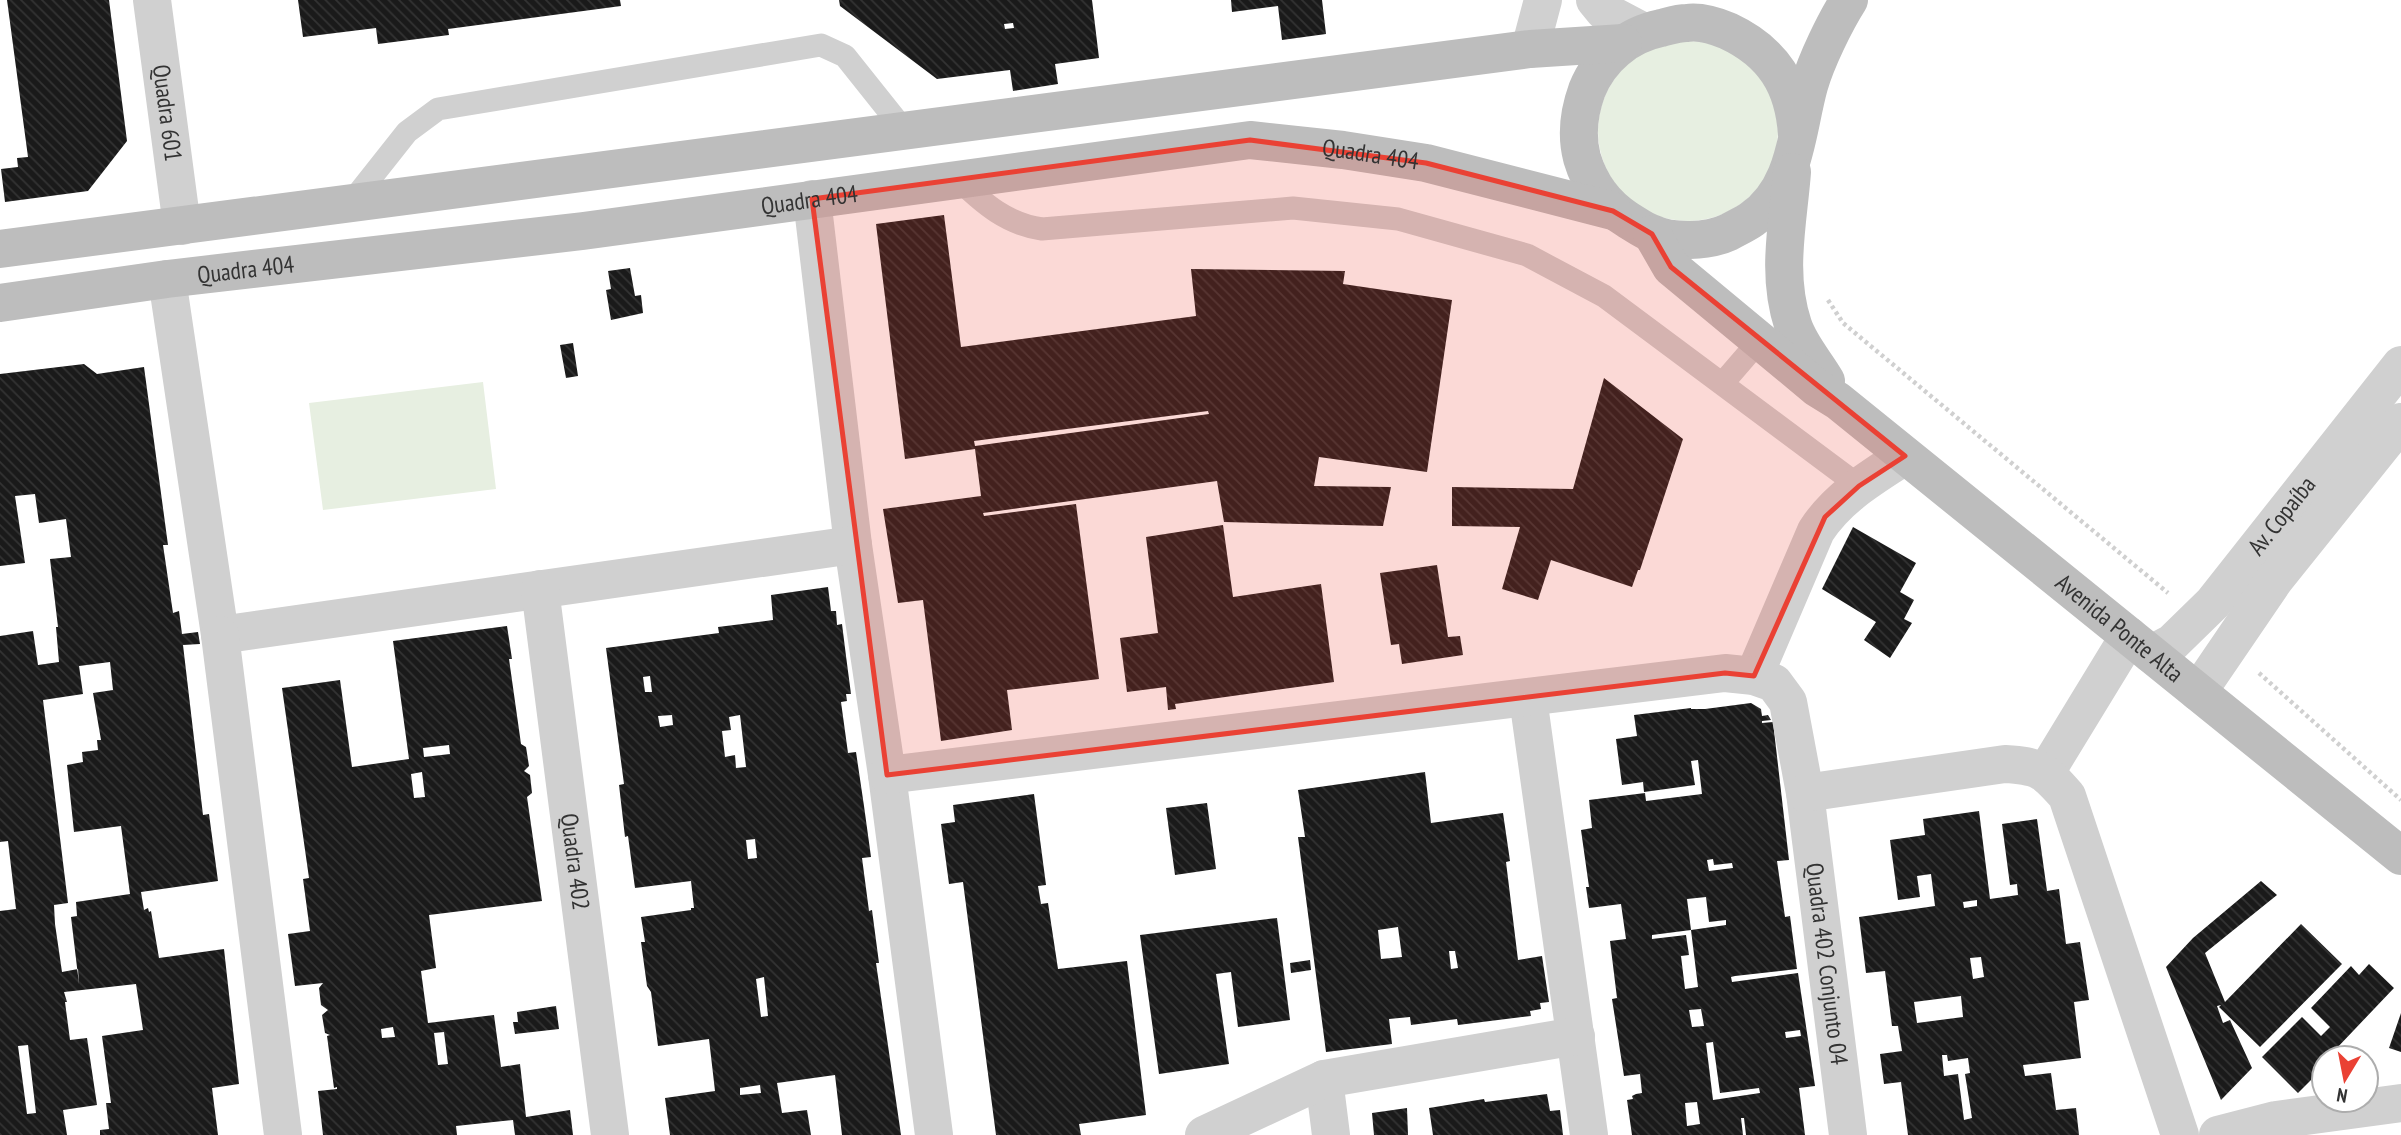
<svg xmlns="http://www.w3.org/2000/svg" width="2401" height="1135" font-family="'PT Sans Narrow',sans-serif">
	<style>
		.grass { fill: #e7efe1 }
		.building { fill: url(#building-back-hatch); fill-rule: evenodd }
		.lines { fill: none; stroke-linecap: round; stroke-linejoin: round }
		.path { stroke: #d0d0d0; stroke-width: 4.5; stroke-dasharray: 3.5 3.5; stroke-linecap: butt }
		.service { stroke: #d0d0d0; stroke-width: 23 }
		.minor { stroke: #d0d0d0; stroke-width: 38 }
		.tertiary { stroke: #d0d0d0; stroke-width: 38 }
		.secondary { stroke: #bdbdbd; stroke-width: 38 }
		.marked { fill: #ea4134; fill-opacity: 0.2; stroke: #ea4134; stroke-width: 5; stroke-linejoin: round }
		.labels { text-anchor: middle; stroke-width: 7; stroke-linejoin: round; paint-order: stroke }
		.street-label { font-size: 24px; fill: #333; stroke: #fff }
	</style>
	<defs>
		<pattern id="building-back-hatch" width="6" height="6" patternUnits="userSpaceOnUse" patternTransform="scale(1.75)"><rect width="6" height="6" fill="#1a1a1a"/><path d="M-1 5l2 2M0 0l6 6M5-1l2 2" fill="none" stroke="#333"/></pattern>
	</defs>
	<rect width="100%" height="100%" fill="#fff"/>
	<path class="grass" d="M1598 131a90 90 0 1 1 180 0a90 90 0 1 1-180 0Z
		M483,382L496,489L323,510L309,403Z"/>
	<path class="building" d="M7,0H109L127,141L88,191L5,202L1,169L18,167L17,158L28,157Z
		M298,0H620L621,6L448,29L449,35L378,44L376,28L303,37Z
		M839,0H1092L1099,58L1055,64L1058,84L1013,91L1010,70L937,79L840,6ZM1013,23L1014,28L1005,29L1004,24Z
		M1231,0H1322L1326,34L1282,40L1278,6L1232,12Z
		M944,215L961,347L1196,316L1191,269L1345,271L1343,284L1452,300L1427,472L1319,457L1314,486L1391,487L1383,526L1224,522L1217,481L983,513L984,516L1076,504L1099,679L1007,690L1012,730L941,741L923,600L898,603L883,509L981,496L975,449L905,459L876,224ZM1208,411L1209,414L975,446L974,441Z
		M630,268L635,296L641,295L643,313L611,320L606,290L611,289L608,271Z
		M573,343L578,376L566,378L560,345Z
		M84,364L97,374L144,367L168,545H163L173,613L179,611L182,634L198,632L200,644L183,645L203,815L209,814L218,881L141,892L144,910L148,908L149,912L151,911L159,958L224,949L239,1084L212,1088L218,1135H100V1130L109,1129L106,1103H111L102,1036L143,1030L136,984L64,992L67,1002H65L70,1040L87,1038L97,1105L63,1110L67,1135H0V911L16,909L8,841L0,842V636L33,631L38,665L59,662L56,627H58L50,559L71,557L66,519L39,523L35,494L15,496L25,563L0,566V374ZM110,662L113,690L93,693L101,740H97L98,750L82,752L83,762L67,765L74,832L121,826L130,894L76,902L77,916L71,917L79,984L78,969L62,972L55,924L54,905L68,903L43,700L83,694L79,666ZM28,1045L36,1113L27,1114L18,1046Z
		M1604,378L1683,439L1640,570H1638L1632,587L1551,560L1538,600L1502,589L1520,527L1452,526V487L1573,489Z
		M1223,525L1233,597L1321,584L1334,682L1175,704L1176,709L1168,710L1166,687L1127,692L1120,638L1158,633L1146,537Z
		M1853,527L1916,563L1900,592L1914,600L1904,619L1912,623L1890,658L1864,640L1876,622L1822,589Z
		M1437,565L1448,637L1460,636L1463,655L1402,664L1399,644L1391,645L1380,573Z
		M828,587L831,611H836L837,625L842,624L846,656L851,694H846L847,701L841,702L848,753L856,752L864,806L871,857L862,858L869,911L872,910L879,963H876L901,1135H842L835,1075L777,1083L782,1113L807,1110L811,1135H670L665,1098L715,1091L709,1039L658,1046L651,992L647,986L641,942H645L641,917L691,910V908H694L691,881L635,888L628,836L625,837L619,785L624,784L606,648L719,633L718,627L773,620L771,595ZM650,676L652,692H645L643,677ZM672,715L673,725L660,727L658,716ZM740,715L746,767L736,768L735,755L725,757L722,731L731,730L729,717ZM755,839L757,858L748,859L746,840ZM764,977L768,1016L761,1017L756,979ZM760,1085L761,1093L740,1095V1088Z
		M507,626L512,659H509L521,744L526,747L529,766L524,771L530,775L532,793L527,797L542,901L429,915L436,968L421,971L428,1023L494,1015L501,1067L520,1064L526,1117L570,1110L573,1135H515L513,1120L456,1126L457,1135H323L318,1091L337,1089V1087L334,1088L327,1036L330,1035L325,1033L322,1015L328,1010L321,1005L319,988L323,983L295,986L288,934L310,931L303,879L309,878L282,688L340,680L352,767L409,759L393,641ZM449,745L450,754L424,757L423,748ZM422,772L425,797L414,798L411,774ZM393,1027L395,1037L382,1038L381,1029ZM444,1032L448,1064L438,1065L434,1033Z
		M1751,703L1761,709L1762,716L1768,715L1771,720L1762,721V723L1773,722L1789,860L1777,861L1785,917L1790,916L1797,969L1735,976L1731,977L1732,982L1798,973L1815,1086L1799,1088L1805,1135H1746L1744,1118H1741L1743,1135H1632L1627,1100L1633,1099L1632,1096L1636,1094L1642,1093L1640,1074L1624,1076L1612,999L1617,998L1610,941L1626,939L1621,904L1589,908L1586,887H1589L1581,830L1592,828L1589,800L1645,793L1646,801L1702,794L1698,760L1691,761L1695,785L1644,792L1643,782L1622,785L1616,739L1637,736L1634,715L1691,708V709H1705ZM1713,859L1714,865L1732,863L1733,868L1709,871L1707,860ZM1706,897L1709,922L1726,920V925L1691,930L1698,987L1685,989L1681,956L1689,955L1686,935L1652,939V935L1691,930L1687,899ZM1701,1009L1704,1026L1692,1027L1689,1010ZM1800,1030L1801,1036L1786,1038L1785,1032ZM1713,1042L1720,1093L1759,1088L1760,1093L1713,1100L1706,1043ZM1697,1102L1700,1124L1687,1126L1685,1103Z
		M1425,772L1431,823L1503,813L1510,861L1506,862L1518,960L1542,956L1549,1002L1540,1003L1541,1009L1530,1011L1531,1016L1458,1025L1457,1019L1411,1025L1410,1017L1389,1019L1392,1044L1326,1052L1298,837H1305L1298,790ZM1398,927L1402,957L1381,959L1378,930ZM1449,951H1455L1458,968L1451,969Z
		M1034,794L1046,885L1038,886L1041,904L1048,903L1058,969L1127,961L1146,1115L1079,1124L1081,1135H996L963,882L949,884L941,824L955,822L953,805Z
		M1207,803L1216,869L1175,875L1166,808Z
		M1979,811L1990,899L2018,895L2017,884L2010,885L2002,824L2037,819L2047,891L2059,889L2066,944L2080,942L2089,1000L2074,1002L2081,1058L2023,1065L2025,1076L2051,1073L2056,1110L2076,1108L2079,1135H1908L1901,1082L1884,1084L1880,1054L1902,1051L1898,1026H1892L1885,971L1866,973L1859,917L1935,906L1931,874L1917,876L1920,897L1898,900L1890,840L1925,835L1923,819ZM1977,900V906L1964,908L1963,902ZM1981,957L1984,977L1973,979L1970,958ZM1961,996L1963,1017L1917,1023L1914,1002ZM1942,1055H1947L1948,1061L1968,1058L1970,1073L1965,1074L1972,1118L1964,1120L1958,1074L1944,1076Z
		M2261,881L2277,895L2205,953L2225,1002L2301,924L2342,964L2260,1047L2219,1007L2221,1005L2217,1006L2223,1023L2230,1020L2252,1068L2221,1100L2166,967L2193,938Z
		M1277,918L1290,1020L1238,1027L1231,972L1216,974L1229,1064L1159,1074L1140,935Z
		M1310,960L1311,970L1291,973L1290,963Z
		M2369,964L2394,988L2335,1050L2338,1053L2333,1058H2324V1067L2298,1093L2262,1057L2302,1017L2321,1036L2330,1027L2311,1008L2351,966L2359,975Z
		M556,1006L559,1029L515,1034L513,1022H518L517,1012Z
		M2401,1013V1052L2389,1048Z
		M1547,1094L1550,1111L1560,1110L1563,1135H1433L1429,1108L1484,1099L1485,1102Z
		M1407,1108L1408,1135H1374L1372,1113Z"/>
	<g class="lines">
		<path class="path" d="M1828,300L1843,323L2168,593
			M2259,673L2401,800"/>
		<path class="service" d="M959,180C984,204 1007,224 1042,229L1293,208L1398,219L1527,255L1604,296L1859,486
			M350,204L407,132L438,109L821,45L845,56L904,130
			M1722,384L1760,340"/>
		<g class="minor">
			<path id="s1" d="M152,0L182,226"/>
			<path d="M1595,0L1604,11L1644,32"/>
			<path d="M1530,49L1543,0"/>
			<path d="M812,199L853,545L887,775L934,1135"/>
			<path d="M167,279L220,635L853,545"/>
			<path id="s2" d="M540,589L610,1135"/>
			<path d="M220,635L283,1135"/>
			<path d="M1754,676L1816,531C1838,497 1871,478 1905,456"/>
			<path d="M1528,698L1589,1135"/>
			<path d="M2046,772L2129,636"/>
			<path id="s3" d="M887,775L1725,673L1754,676L1774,683L1788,702L1805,793L1848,1135"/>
			<path d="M1805,793L2005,764C2040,766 2044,770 2067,796L2180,1135"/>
			<path d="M1324,1079L1331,1135"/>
			<path d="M1204,1135L1324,1079L1576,1036"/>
			<path d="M2218,1135L2276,1120L2401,1103"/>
		</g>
		<g class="tertiary">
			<path id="s4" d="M2151,654L2172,643L2213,603L2401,365"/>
			<path d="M2198,692L2275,579L2401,422"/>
		</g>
		<g class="secondary">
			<path d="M1797,135C1794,85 1773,52 1728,31C1716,26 1700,21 1687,23C1678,23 1669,26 1661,28C1627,35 1600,58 1587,90C1579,112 1576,135 1582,158C1590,185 1604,205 1628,220C1635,224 1643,230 1651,233C1672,243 1708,242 1729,232C1736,228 1745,224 1752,219C1796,189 1796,133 1809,86C1816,61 1835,22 1849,0"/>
			<path d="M1792,172C1788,224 1776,273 1793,325C1800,346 1815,362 1826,381"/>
			<path id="s5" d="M1652,234L1671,267L1817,388L1838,401L2401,856"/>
			<path d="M0,249L1530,49L1623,43"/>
			<path id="s6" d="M0,303L167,279L583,231L1250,140L1343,150L1426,163L1613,211"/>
		</g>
	</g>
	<path class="marked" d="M1250,140L1426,163L1613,211L1652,234L1671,267L1905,456L1859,486L1825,517L1754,676L1725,673L887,775L812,199Z"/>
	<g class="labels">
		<g class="street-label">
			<text dy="8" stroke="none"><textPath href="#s1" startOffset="114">Quadra 601</textPath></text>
			<text dy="8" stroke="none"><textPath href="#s6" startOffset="1382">Quadra 404</textPath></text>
			<text dy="8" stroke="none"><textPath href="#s6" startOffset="816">Quadra 404</textPath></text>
			<text dy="8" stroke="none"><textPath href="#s6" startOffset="248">Quadra 404</textPath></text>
			<text dy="8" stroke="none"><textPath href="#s4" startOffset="192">Av. Copaíba</textPath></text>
			<text dy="8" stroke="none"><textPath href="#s5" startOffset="614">Avenida Ponte Alta</textPath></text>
			<text dy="8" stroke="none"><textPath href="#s2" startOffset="275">Quadra 402</textPath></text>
			<text dy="8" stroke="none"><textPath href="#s3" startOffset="1183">Quadra 402 Conjunto 04</textPath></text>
		</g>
	</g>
	<g transform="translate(2345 1079) rotate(190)"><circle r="33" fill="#ffffff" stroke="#adadad" stroke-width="2"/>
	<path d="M0-5L12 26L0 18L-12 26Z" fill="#ea4134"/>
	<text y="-10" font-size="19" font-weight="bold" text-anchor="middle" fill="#333333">N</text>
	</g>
</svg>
